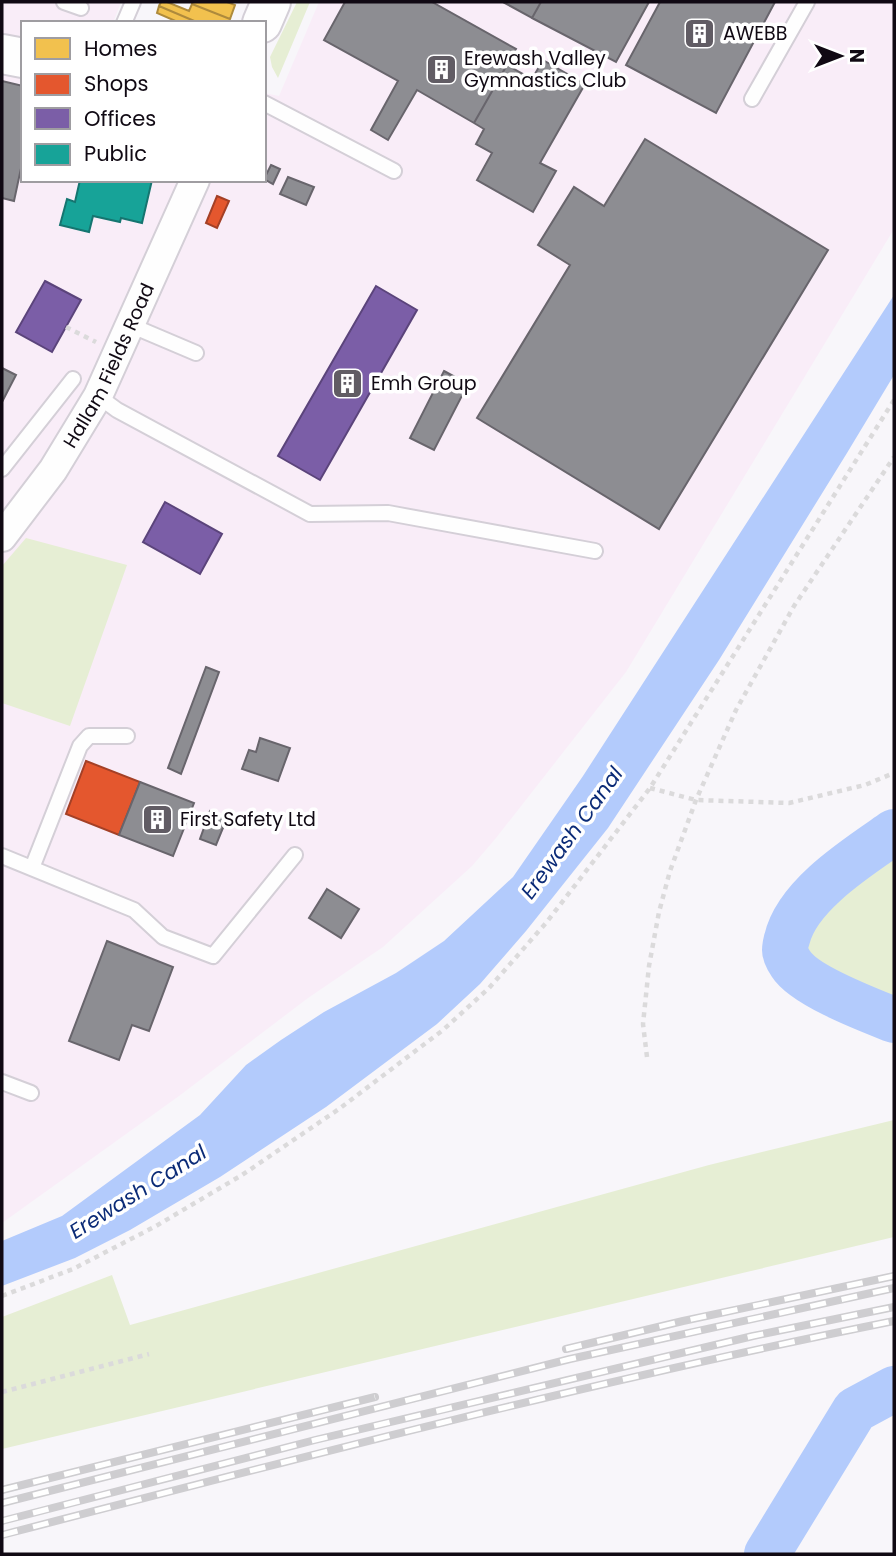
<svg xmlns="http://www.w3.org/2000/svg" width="896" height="1556" font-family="Poppins,sans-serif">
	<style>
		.industrial { fill: #f9edf8 }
		.green { fill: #e6eed4 }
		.water { fill: #b3cbfc }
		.homes { fill: #f2c14e; stroke: #ae8a3c; stroke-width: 2 }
		.shops { fill: #e4572e; stroke: #a44026; stroke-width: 2 }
		.offices { fill: #7b5ea7; stroke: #5b447b; stroke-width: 2 }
		.public { fill: #17a398; stroke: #157570; stroke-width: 2 }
		.industry { fill: #8d8d92; stroke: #68656c; stroke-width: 2 }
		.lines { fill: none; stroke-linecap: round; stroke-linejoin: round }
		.river { stroke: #b3cbfc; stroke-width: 46 }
		.lane-casing { stroke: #d4cfd7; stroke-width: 18 }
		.street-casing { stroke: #d4cfd7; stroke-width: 32 }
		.secondary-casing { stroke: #d4cfd7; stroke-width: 42 }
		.path { stroke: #dbdadb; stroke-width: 4.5; stroke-dasharray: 5 5; stroke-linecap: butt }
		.lane { stroke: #fefefe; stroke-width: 14 }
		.street { stroke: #fefefe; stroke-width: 28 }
		.secondary { stroke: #fefefe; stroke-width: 38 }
		.rail-casing { stroke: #cecdd0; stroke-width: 8 }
		.rail { stroke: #fff; stroke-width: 5; stroke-dasharray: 16; stroke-linecap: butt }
		.labels { text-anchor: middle; stroke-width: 7; stroke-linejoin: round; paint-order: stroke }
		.poi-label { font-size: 19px; fill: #100913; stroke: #fff; text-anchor: start }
		.street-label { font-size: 19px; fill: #100913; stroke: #fff }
		.water-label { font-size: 21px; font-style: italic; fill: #0b2b77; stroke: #fff }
	</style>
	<rect width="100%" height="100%" fill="#f8f6fa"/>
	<path class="industrial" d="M2,2H121L113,23H23V180H264V93L279,96L319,2H894V229L626,672L496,838L472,866L383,947L308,998L179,1096L2,1223Z"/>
	<path class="green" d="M297,2H310L278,78L272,67L270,57Z
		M26,538L127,565L70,726L2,703V566Z
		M894,849V1008C869,994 826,989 806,970C795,960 792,944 798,931C801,925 809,921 814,917C835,898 849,870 874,856C880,852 888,851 894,849Z
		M894,1120V1237L2,1449V1317L112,1275L130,1325L709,1165Z"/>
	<path class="water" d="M894,295V375L847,453L719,660L608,828L526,931L480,984L437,1024L326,1107L220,1177L130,1230L75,1258L2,1286V1241L62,1216L200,1115L246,1065L281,1040L324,1012L396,973L444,941L513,877L583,776Z"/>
	<path class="homes" d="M161,2H167L189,11L192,4L230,19L228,23H199L159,6Z
		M192,2H227L235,5L230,19L192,4Z
		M159,6L199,23H180L157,13Z"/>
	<path class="shops" d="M217,196L229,201L217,228L206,223Z
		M86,761L140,782L119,835L66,814Z"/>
	<path class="offices" d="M45,281L81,300L52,352L16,332Z
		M376,286L417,310L320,480L278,456Z
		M165,502L222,534L200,574L143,542Z"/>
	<path class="public" d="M80,180H152L142,223L121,218L120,222L93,216L89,232L60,225L67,199L75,202Z"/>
	<path class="industry" d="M345,2H432L516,49L474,123L417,90L388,140L371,130L398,81L324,40Z
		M503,2H541L532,18Z
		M541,2H649L616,62L532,18Z
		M660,2H775L716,113L626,65Z
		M543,60L585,84L540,163L556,171L533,212L477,180L492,153L476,144L484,129L474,123L507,65L532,79Z
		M2,81L23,86V159L14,201L2,198Z
		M645,139L828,250L659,529L477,418L570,265L538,245L574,187L604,206Z
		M271,165L280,169L273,184L264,179Z
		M288,177L314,187L306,205L280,194Z
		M2,368L16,375L2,402Z
		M444,371L468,384L434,450L410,438Z
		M206,667L219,672L181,774L168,768Z
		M260,738L290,748L278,781L242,769L249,750L256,752Z
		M140,782L194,803L173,856L119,835Z
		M210,811L227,818L216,845L200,839Z
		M327,889L359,909L341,938L309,918Z
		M107,941L173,967L149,1031L132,1025L119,1060L69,1041Z"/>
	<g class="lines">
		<path class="river" d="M894,832C858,857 797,895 787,939C786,941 785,948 785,950C785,954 789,961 791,964C805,986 869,1010 894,1020
			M767,1554L855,1410L894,1389"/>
		<defs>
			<path id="lane" d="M64,2L81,8
				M124,23L133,2
				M752,99L807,2
				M264,103L394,171
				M130,325L196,353
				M98,396L117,410L310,514L388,513L595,551
				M2,469L73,379
				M2,856L134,910L163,937L213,956L295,855
				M32,868L80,746L89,736H127
				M2,1082L31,1093"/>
			<g id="street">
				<path id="s1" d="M2,537L53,470L98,396L195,180"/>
			</g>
			<path id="secondary" d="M262,23L271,2
				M2,54L23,58"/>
		</defs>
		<use href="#lane" class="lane-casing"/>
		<use href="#street" class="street-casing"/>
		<use href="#secondary" class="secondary-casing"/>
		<path class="path" d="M66,327L96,342
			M650,788L696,800L789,803L865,785L894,773
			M647,1057L643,1024L649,966L659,912L670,871L696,800L736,710L794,606L894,457
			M2,1296L73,1269L156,1226L242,1175L339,1109L443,1030L489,988L546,923L650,788L894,400
			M2,1392L149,1354"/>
		<use href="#lane" class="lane"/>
		<use href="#street" class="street"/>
		<use href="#secondary" class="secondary"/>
		<defs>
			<path id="rail" d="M566,1349L683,1321L894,1276
				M2,1490L375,1397
				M2,1503L570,1359L894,1288
				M2,1521L315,1440L753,1336L894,1307
				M2,1535C298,1458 594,1381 894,1321"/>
		</defs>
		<use href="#rail" class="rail-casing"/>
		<use href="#rail" class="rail"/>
	</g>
	<defs>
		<symbol id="building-square" viewBox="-11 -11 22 22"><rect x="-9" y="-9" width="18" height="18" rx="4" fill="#615c64" stroke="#fff"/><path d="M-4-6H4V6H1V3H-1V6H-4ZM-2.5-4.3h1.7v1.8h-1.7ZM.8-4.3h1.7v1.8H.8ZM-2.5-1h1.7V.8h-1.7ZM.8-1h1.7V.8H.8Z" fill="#fff"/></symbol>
	</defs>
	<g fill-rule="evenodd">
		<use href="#building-square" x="682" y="16" width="35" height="35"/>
		<use href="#building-square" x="424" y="52" width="35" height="35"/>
		<use href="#building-square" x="330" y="366" width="35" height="35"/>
		<use href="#building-square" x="140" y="802" width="35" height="35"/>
	</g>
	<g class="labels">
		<g class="poi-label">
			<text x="723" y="40">AWEBB</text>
			<text x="464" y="65">Erewash Valley<tspan x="464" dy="22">Gymnastics Club</tspan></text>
			<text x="371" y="390">Emh Group</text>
			<text x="180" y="826">First Safety Ltd</text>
		</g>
		<g class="street-label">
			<text dy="7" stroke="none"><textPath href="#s1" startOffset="203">Hallam Fields Road</textPath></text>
		</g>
		<g class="water-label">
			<text transform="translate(572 833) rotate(-54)" y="7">Erewash Canal</text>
			<text transform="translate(138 1192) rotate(-32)" y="7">Erewash Canal</text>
		</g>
	</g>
	<rect width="896" height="1556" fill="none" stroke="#100913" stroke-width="7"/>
	<rect x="21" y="21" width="245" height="161" fill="#ffffff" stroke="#9f9da1" stroke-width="2"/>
	<rect x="35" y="38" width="35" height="21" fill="#f2c14e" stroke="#9f9da1" stroke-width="2"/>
	<text x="84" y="56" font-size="21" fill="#100913">Homes</text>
	<rect x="35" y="74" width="35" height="21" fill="#e4572e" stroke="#9f9da1" stroke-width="2"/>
	<text x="84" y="91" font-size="21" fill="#100913">Shops</text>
	<rect x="35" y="108" width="35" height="21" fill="#7b5ea7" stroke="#9f9da1" stroke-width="2"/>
	<text x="84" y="126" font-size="21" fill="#100913">Offices</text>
	<rect x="35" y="144" width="35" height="21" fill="#17a398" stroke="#9f9da1" stroke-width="2"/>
	<text x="84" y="161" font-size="21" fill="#100913">Public</text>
	<g transform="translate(840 56) rotate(90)" stroke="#ffffff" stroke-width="5" paint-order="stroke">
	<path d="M0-5L12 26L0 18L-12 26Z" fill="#100913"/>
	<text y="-10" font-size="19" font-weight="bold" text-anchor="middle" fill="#100913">N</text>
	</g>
</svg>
